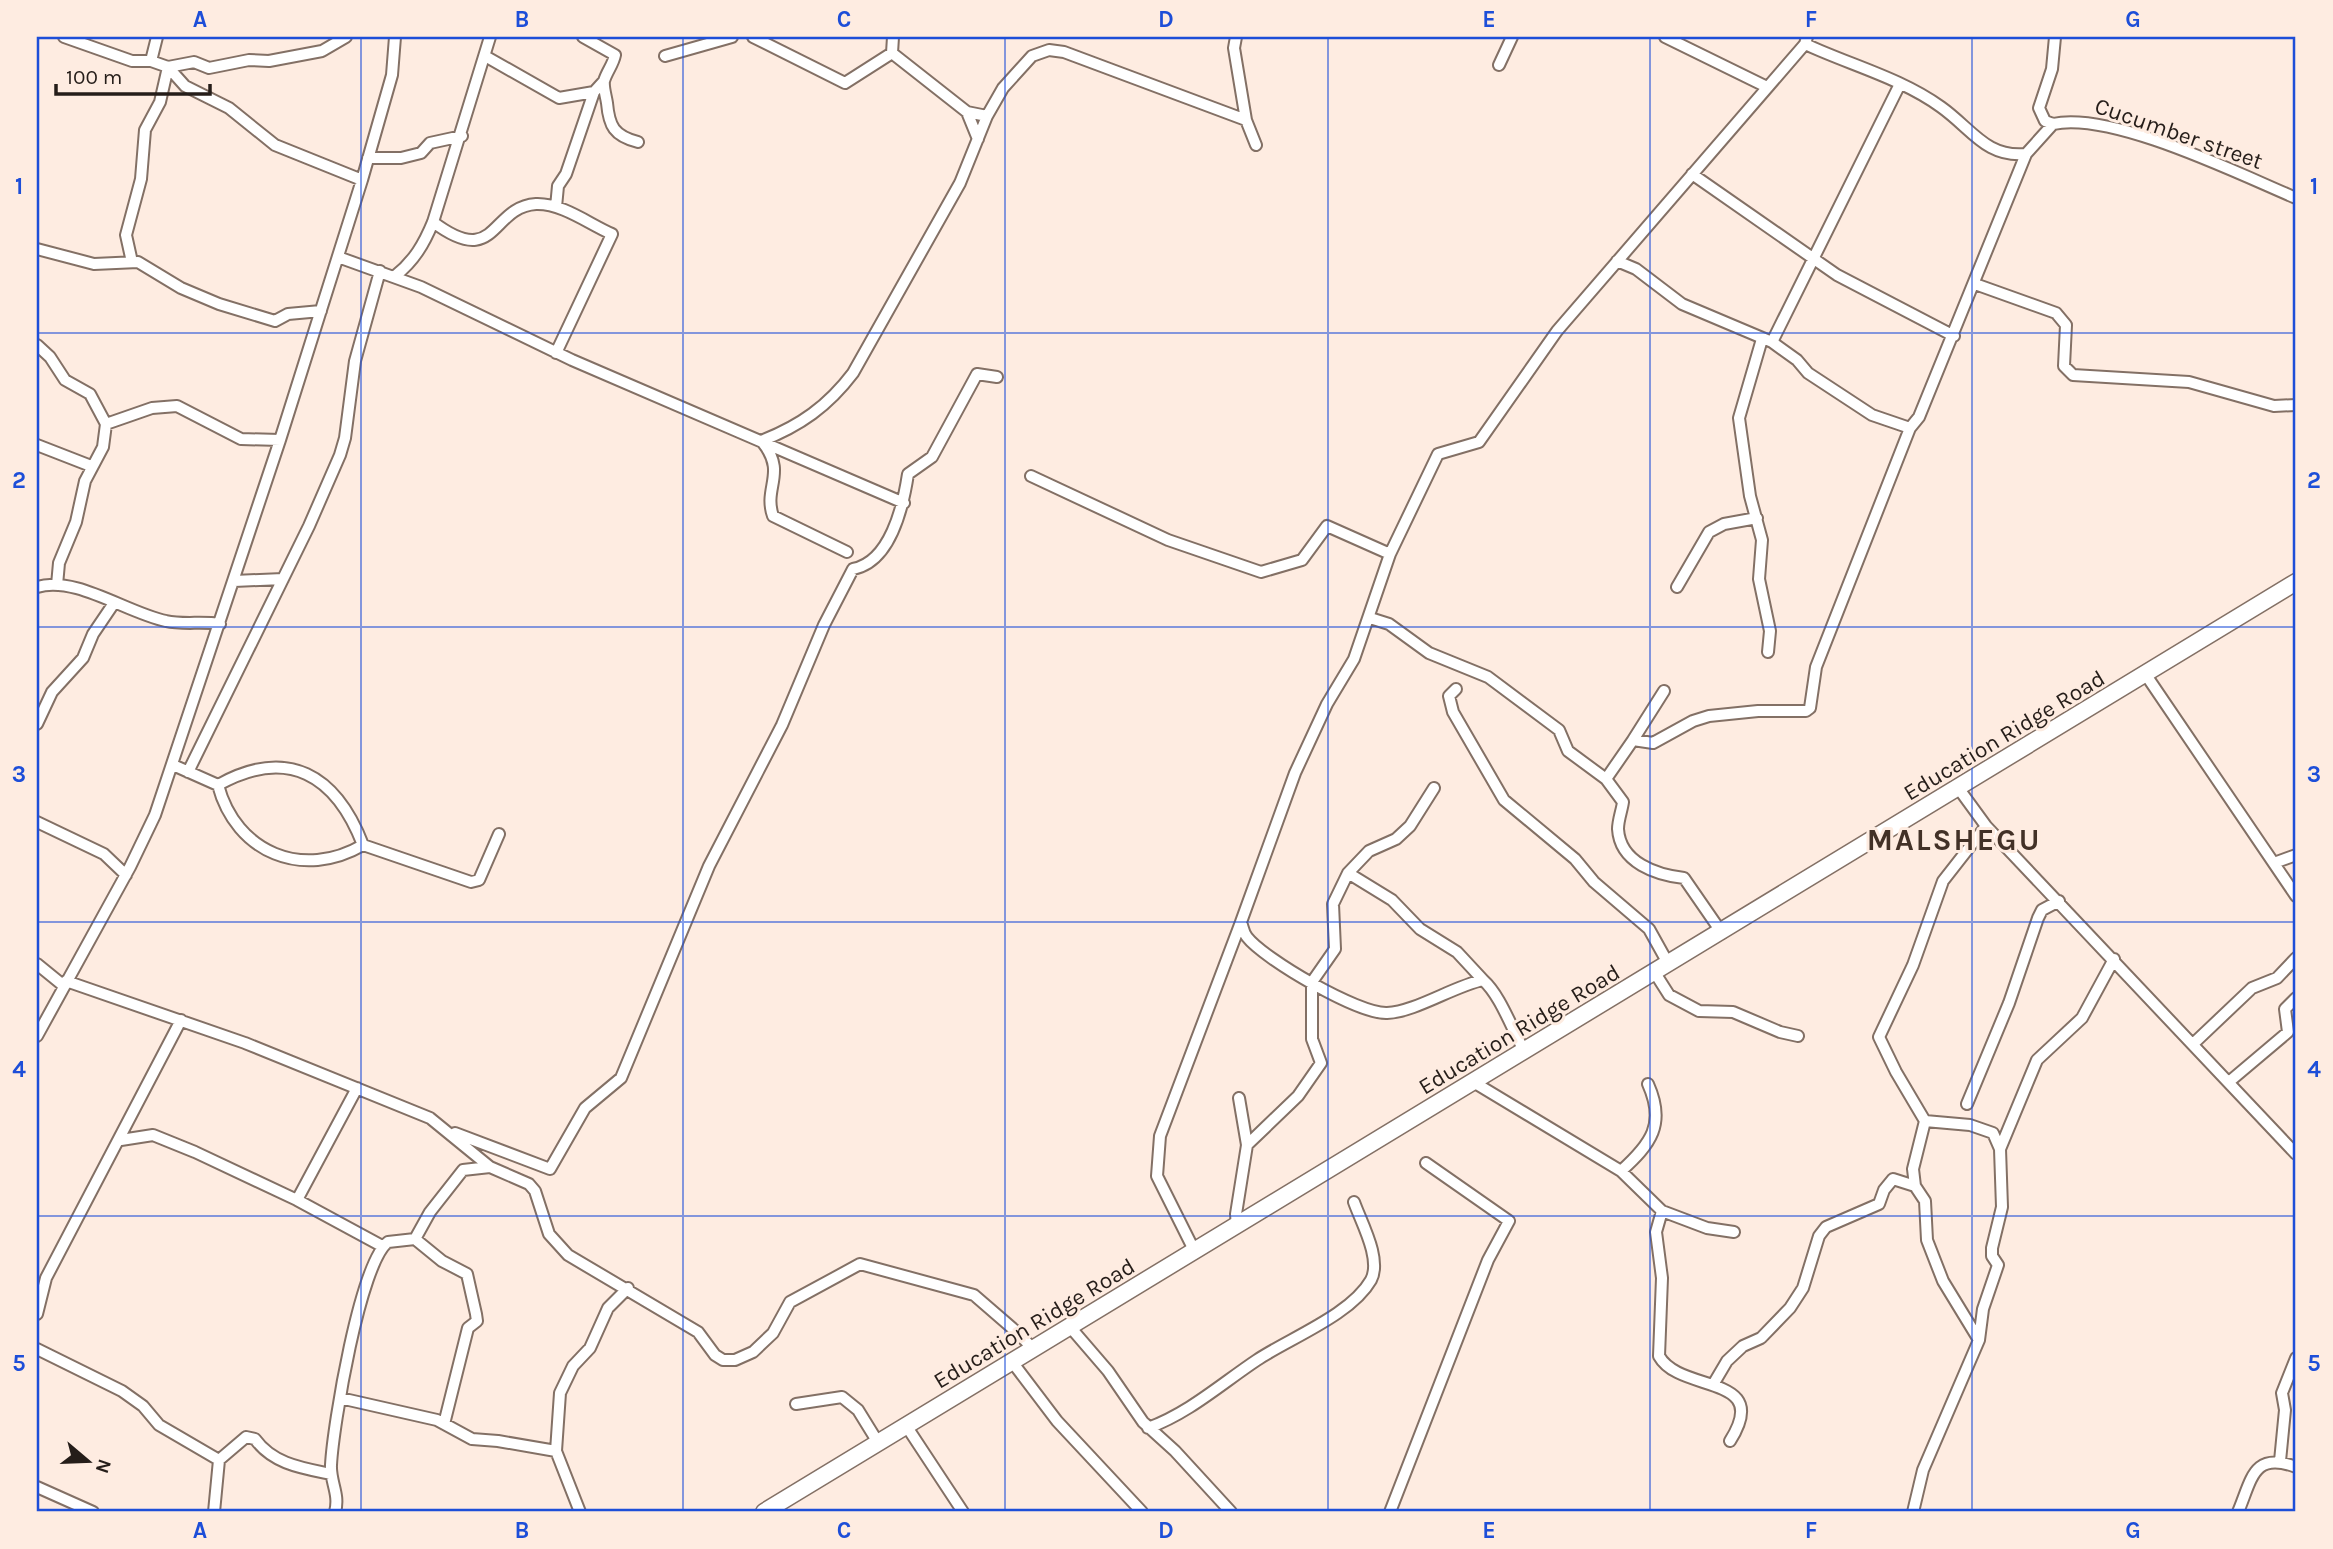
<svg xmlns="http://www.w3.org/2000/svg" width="2333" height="1549" font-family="Karla,sans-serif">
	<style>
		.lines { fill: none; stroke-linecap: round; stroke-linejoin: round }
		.street-casing { stroke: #837065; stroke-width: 14 }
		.secondary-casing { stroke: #837065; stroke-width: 19 }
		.street { stroke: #fff; stroke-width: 10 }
		.secondary { stroke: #fff; stroke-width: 16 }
		.grid { fill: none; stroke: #1d4ed8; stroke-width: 2; stroke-opacity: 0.55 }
		.labels { text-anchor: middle; stroke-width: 6; stroke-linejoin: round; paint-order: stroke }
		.street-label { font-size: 23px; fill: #251d19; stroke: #feece1 }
		.district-label { font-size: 30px; font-weight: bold; letter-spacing: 2px; fill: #423127; stroke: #feece1 }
		.neatline { fill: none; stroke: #1d4ed8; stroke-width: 2.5 }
		.grid-label { font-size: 23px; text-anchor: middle; font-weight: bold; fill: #1d4ed8 }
	</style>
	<rect width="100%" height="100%" fill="#feece1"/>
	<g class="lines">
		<defs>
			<path id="street" d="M64,37L132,61H151L168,67L185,86L229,108L275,145L362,180
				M583,37L615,55C613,65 607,71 604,81C603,87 606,96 607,103C609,126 614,136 638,142
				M753,37L845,83L892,53L967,112L987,116
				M1236,37L1234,48L1246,120L1256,145
				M1665,37L1767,87
				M1807,37L1805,44C1850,65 1901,78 1941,107C1972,129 1986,158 2026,154L2053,124C2112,111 2239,174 2296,198
				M892,53L893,37
				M485,56L559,98L594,92
				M665,56L732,37
				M151,61L157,37
				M1499,65L1512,37
				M967,112L978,139
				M2053,124L2045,121L2039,108L2052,69L2055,37
				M368,158H401L421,153L430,143L462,136
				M1692,174L1837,275L1954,336
				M556,207L558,186L566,174L594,92L604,81
				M433,222C497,270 490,207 536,204C562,203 589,224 612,234L556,353
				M37,249L94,264L138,262L181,288L219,304L275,321L288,314L321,311
				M338,257L421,287L572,360L904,503
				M1617,261L1636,269L1682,304L1772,342L1797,360L1808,373L1872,415L1910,428
				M132,262L126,235L141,179L145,130L160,102L168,67L194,62L209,68L249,60L269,61L322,51L346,37
				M395,276C414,261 424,244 433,222L490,37
				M1975,284L2056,313L2066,325L2064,366L2073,375L2189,382L2274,406L2296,405
				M1762,339L1739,418L1750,496L1762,540L1759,579L1770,631L1768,652
				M1772,342L1900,84
				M37,345L50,357L65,380L90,394L106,424L103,447L85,481L76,522L59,563L57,585
				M106,424L152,408L177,406L241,439L280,440
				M761,441C800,426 828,406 853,373L960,183L987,116L1003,88L1032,56L1049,50L1064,52L1246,120
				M763,443C787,473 763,488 773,516L847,552
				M37,445L91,466
				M1031,476L1168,540L1261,572L1302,560L1327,526L1390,554
				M234,581L283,579
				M37,587C75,575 127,613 166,621C183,625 202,621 220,624
				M1677,587L1709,532L1724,524L1757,518
				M1370,618L1389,624L1429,653L1488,677L1559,730L1568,751L1606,779L1623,802C1622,810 1618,820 1618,829C1620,863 1657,875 1684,878L1722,933
				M2146,675L2296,896
				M1456,689L1449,696L1453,712L1504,800L1575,859L1594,882L1649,929L1669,965
				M37,724L52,692L83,658L93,634L114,603
				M1633,740L1664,691
				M173,765L218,785
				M188,772L309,526L340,455L345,438L355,361L380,271
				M1606,779L1633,740L1653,743L1693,721L1709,716L1758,711H1806L1810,708L1816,667L1910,428L1919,417L2026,154
				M218,785C288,746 336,775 363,845L471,882L479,880L499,834
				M218,785C236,853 303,880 363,845
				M1959,789L1986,826L2296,1154
				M37,822L104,854L126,875
				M2274,863L2296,855
				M1348,873L1392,900L1420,929L1457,952L1483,980
				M37,964L64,986
				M1655,973L1669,995L1699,1011L1733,1012L1780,1032L1798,1036
				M66,981L245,1043L430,1118L490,1167L529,1184L535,1191L549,1234L568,1255L698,1332L715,1355L723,1360H735L753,1352L773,1333L790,1302L860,1264L974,1295L1019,1334L1034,1350
				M37,1036L130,867L155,815L280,440L362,180L392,75L395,37
				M2193,1044L2252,988L2277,978L2296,958
				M1525,1052C1512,1030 1501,996 1483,980C1454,986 1415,1012 1387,1013C1358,1014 1264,959 1247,937C1243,932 1243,927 1241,922L1295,773L1327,704L1354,659L1390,554L1438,454L1479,442L1557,331L1805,44
				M2230,1081L2288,1032L2285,1009L2296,998
				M1475,1083L1621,1171L1662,1211L1707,1228L1734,1232
				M1239,1098L1247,1145
				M1967,1104L2009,1003L2038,918L2042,910L2059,901
				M1925,1121L1970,1125L1993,1133L2000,1149
				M455,1133L550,1169L585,1108L621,1078L709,866L782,725L824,625L853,569C890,562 903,507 908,474L932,457L977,374L997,377
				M121,1140L153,1135L195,1152L297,1200L382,1246
				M1621,1171C1651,1144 1666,1124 1648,1084
				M297,1200L357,1088
				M1662,1211L1656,1232L1662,1278L1659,1356C1680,1394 1773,1373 1730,1441
				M1237,1226L1236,1214L1247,1145L1298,1096L1321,1063L1312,1039V982L1335,949L1333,904L1348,873L1369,851L1396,839L1410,826L1434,788
				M415,1239L442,1261L467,1274L476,1314L477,1321L468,1328L444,1424
				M1195,1252L1157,1176L1160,1136L1241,922
				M37,1314L46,1278L181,1020
				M1071,1328L1108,1371L1143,1422L1175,1451L1231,1512
				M1979,1340L1943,1281L1927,1240L1925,1201L1915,1186L1913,1169L1925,1121L1896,1072L1879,1037L1913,965L1943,881L1986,826
				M37,1349L122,1391L143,1406L159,1425L219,1460L246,1437L255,1439C273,1464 302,1468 331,1474
				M1013,1363L1057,1421L1142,1512
				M1714,1383L1727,1361L1743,1346L1761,1338L1790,1308L1803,1288L1819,1236L1826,1227L1879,1204L1884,1190L1893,1179L1915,1186
				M340,1398L437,1420L472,1439L498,1441L556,1451
				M796,1404L842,1397L858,1410L879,1444
				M907,1427L963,1512
				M1148,1428C1189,1413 1221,1384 1257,1360C1290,1338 1351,1315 1371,1280C1382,1259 1361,1222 1354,1202
				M2280,1461L2285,1410L2282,1393L2296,1358
				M37,1487L93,1512
				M214,1512L219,1460
				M335,1512C340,1494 330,1482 331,1465C333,1426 360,1263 388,1242L415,1239L430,1212L463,1170L490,1167
				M580,1512L556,1451L560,1393L573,1366L590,1348L608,1308L628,1288
				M1390,1512L1488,1260L1509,1221L1426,1163
				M1913,1512L1923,1470L1979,1340L1983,1309L1998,1265L1992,1256V1248L2002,1207L2000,1149L2037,1060L2082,1018L2114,959
				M2238,1512C2252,1479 2253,1451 2296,1467"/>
			<path id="secondary" d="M764,1512L2296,582"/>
		</defs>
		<use href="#street" class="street-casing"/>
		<use href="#secondary" class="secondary-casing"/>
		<use href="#street" class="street"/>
		<use href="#secondary" class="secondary"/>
	</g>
	<path class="grid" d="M361,37V1512M683,37V1512M1005,37V1512M1328,37V1512M1650,37V1512M1972,37V1512M37,333H2296M37,627H2296M37,922H2296M37,1216H2296"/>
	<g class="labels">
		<g class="street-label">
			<text transform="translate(2179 133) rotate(19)" y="8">Cucumber street</text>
			<text transform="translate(2004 735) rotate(-31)" y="8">Education Ridge Road</text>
			<text transform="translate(1519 1029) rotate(-31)" y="8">Education Ridge Road</text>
			<text transform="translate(1034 1323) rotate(-31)" y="8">Education Ridge Road</text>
		</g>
		<g class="district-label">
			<text x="1954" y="850">MALSHEGU</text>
		</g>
	</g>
	<rect width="2333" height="1549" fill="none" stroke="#feece1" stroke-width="77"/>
	<g transform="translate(88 1461) rotate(109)" stroke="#feece1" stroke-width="5" paint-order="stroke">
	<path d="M0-5L12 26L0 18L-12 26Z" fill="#251d19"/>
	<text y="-10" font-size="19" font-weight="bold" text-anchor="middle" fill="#251d19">N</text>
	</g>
	<path d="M56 84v10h154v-10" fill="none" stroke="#251d19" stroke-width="3.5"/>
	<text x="66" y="84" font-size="21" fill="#251d19" stroke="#feece1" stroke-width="5" paint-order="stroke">100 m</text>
	<rect x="38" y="38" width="2256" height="1472" class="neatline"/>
	<g class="grid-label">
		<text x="200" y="27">A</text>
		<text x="522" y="27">B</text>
		<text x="844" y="27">C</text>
		<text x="1166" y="27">D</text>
		<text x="1489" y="27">E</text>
		<text x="1811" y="27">F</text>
		<text x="2133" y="27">G</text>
		<text x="19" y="194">1</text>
		<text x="2314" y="194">1</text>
		<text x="19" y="488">2</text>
		<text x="2314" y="488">2</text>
		<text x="19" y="782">3</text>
		<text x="2314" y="782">3</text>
		<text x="19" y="1077">4</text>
		<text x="2314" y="1077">4</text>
		<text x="19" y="1371">5</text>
		<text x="2314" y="1371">5</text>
		<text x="200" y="1538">A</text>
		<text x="522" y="1538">B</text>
		<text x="844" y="1538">C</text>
		<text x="1166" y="1538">D</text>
		<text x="1489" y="1538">E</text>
		<text x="1811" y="1538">F</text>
		<text x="2133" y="1538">G</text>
	</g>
</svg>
